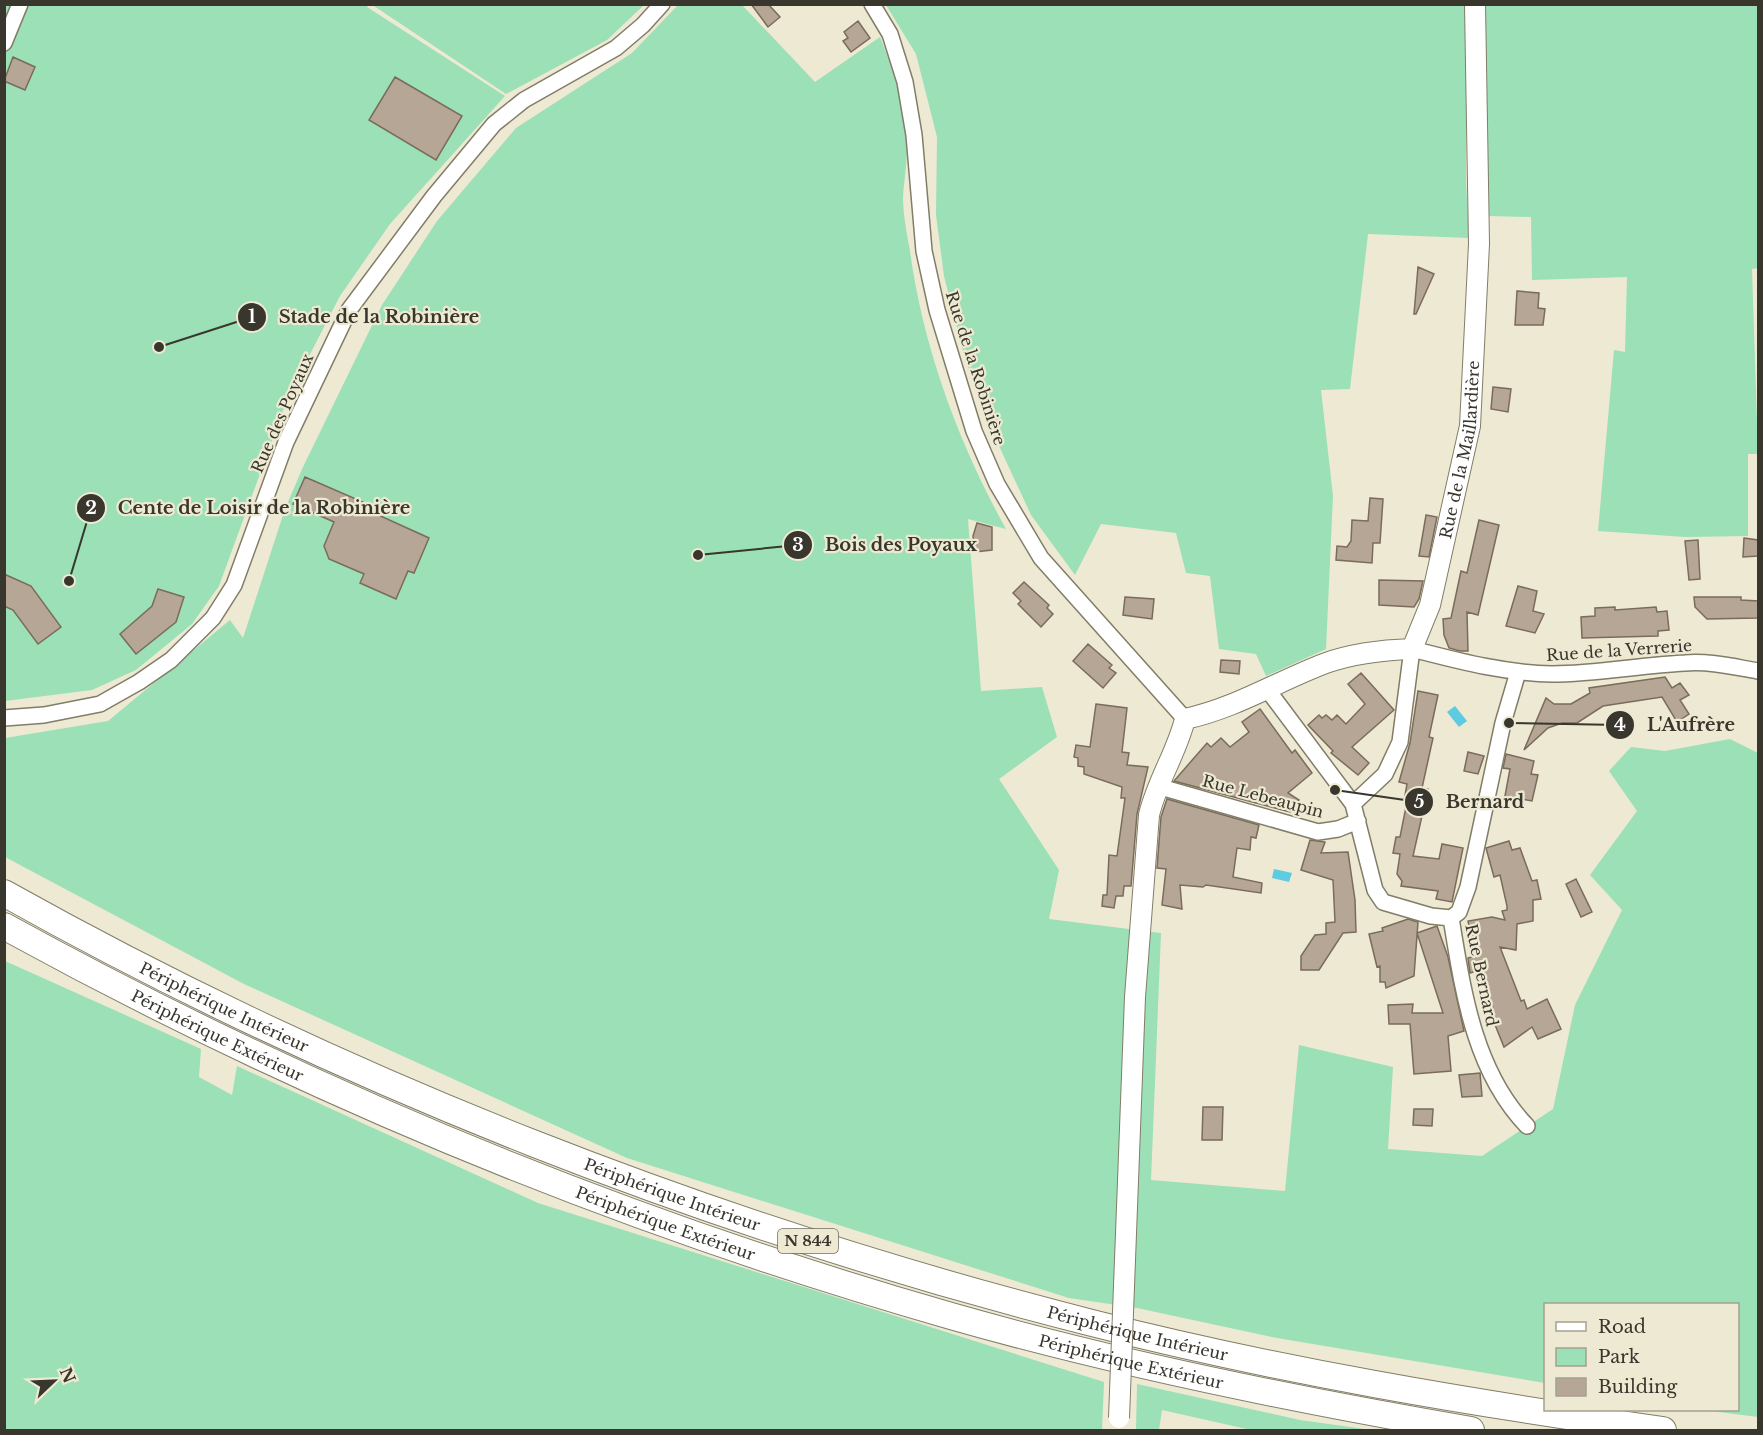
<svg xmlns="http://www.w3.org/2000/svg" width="1763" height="1435" font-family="'Libre Baskerville',serif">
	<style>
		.green { fill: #9be0b6 }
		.water { fill: #5ecbe1 }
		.building { fill: #b6a695; stroke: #7a6b5b; stroke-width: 1.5 }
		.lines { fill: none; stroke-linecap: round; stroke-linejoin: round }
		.minor-casing { stroke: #817d68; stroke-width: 18 }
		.tertiary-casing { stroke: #817d68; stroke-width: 22 }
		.trunk-casing { stroke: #817d68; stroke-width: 28 }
		.minor { stroke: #fff; stroke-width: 15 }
		.tertiary { stroke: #fff; stroke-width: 20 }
		.trunk { stroke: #fff; stroke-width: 26 }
		.tertiary-bridge-casing { stroke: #817d68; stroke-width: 22; stroke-linecap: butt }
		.tertiary-bridge { stroke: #fff; stroke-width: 20 }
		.labels { text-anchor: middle; stroke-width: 4.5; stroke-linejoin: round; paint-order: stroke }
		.shield { fill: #eee9d2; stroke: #6f6c5e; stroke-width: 1.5 }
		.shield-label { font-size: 15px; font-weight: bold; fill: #38362d }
		.street-label { font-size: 16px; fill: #38362d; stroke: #eee9d2 }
		.leader { fill: none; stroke: #38362d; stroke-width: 2 }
		.callout-dot { fill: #38362d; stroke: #eee9d2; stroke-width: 2 }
		.mark-label { font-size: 18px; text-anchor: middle; font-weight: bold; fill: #fff }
		.callout-label { font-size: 18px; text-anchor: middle; font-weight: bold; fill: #38362d; stroke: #eee9d2; stroke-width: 4.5; stroke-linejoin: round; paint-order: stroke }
	</style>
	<rect width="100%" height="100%" fill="#eee9d2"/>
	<path class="green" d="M371,4H644V5L607,40L506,94Z
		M4,5H368L367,7L505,96L390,224L340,296L288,397L219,586L192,624L136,670L92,690L5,701Z
		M678,5H742L815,82L880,37C894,72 906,110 907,147C907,164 904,181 903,197C903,215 907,234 910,251C923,348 959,444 1006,529L968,519L981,691L1042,687L1057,737L999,779L1059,870L1049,919L1161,933L1151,1180L1285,1191L1299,1045L1393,1067L1388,1149L1482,1156L1553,1109L1575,1005L1622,910L1590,875L1637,811L1609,771L1631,747L1665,751L1730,739L1758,753V1417L1703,1410H1738V1304H1546L1545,1383L1277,1338L1137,1308L1069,1298L627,1158L244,984L5,857V738L108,721L230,620L243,638L285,509L303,467L382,305L437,221L516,128L632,53Z
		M886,5H1466V181L1469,238L1368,234L1350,389L1321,390L1333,496L1326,649L1266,676L1256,654L1219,649L1210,576L1186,573L1176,533L1101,524L1075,575L1031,515L994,435L965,359L944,276L936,215L937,137L916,54Z
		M1482,5H1758V268L1752,269L1758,454H1748V536L1685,537L1598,531L1614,350L1625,352L1627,277L1532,280L1531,217L1488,216Z
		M5,961L201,1049L199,1077L232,1095L237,1066L538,1203L1104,1382L1102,1430H5Z
		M1137,1384L1300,1420L1372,1430H1251L1162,1410L1159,1430H1136Z"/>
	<path class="water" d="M1455,706L1467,721L1459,727L1447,712Z
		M1274,869L1292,873L1289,882L1272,878Z"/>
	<path class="building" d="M751,4H768L780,17L768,27Z
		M858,21L870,38L851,52L843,41L848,38L844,32Z
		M13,57L35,67L25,90L4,81Z
		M395,77L462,116L436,160L369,120Z
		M1418,267L1434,274L1416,314H1414Z
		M1517,291L1539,293L1538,308L1545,309L1543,325H1515Z
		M1493,387L1511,389L1508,412L1491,409Z
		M305,477L379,509L376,514L429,538L414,573L408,571L396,599L360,583L364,574L329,559L324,546L334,522L293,504Z
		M1370,498L1383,499L1380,543H1373L1372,563L1336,560L1337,546L1347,547L1351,541L1352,520L1368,521Z
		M1426,515L1437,517L1429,557L1419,556Z
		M1479,520L1499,525L1478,615L1467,612L1468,651H1460L1449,648L1444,635L1443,619L1451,618L1461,571L1467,573Z
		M977,523L992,527V550L975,552L973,536Z
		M1744,538L1758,540V556L1743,557Z
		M1698,540L1700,579L1689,580L1685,541Z
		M4,574L31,586L61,627L38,644L13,610L4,606Z
		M1379,580L1423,581L1419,599L1414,607L1379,605Z
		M1024,582L1049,605L1047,608L1053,614L1041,627L1018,604L1021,601L1013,593Z
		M1518,586L1537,591L1533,611L1544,614L1535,633L1506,626Z
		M158,589L184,597L176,622L136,654L120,634L152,606Z
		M1125,597L1154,599L1152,619L1123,615Z
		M1694,597H1741V600L1758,601V618L1707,619L1695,607Z
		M1615,607V610L1656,607L1657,612L1667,611L1669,630L1658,631V636L1582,638L1581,617L1595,616V608Z
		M1088,644L1112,665L1109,668L1116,673L1103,688L1073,661Z
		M1221,660L1240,661L1239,674L1220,672Z
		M1361,673L1394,710L1352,747L1369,763L1358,775L1331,753L1333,751L1308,725L1319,715L1322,718L1326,715L1332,720L1337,715L1346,724L1365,704L1348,684Z
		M1665,677L1672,688L1680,683L1689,695L1680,700L1689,714L1677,722L1662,697L1603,706L1577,723H1562L1548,728L1524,750L1546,698L1554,704H1571L1590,693L1589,688Z
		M1418,691L1438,695L1429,737L1433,738L1422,788L1428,789L1413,856L1439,859L1442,844L1463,848L1452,902L1436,899L1438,891L1401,886L1402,881L1397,874L1400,854L1393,853L1396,837H1400L1407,802L1404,801L1407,784L1399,782L1410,743Z
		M1096,704L1127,708L1122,752L1129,753L1127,765L1148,767L1137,814L1131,886H1124L1123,896H1116L1114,908L1102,906L1103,895H1107L1109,855L1117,856L1125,798H1121L1122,787L1084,774V767L1078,766V758L1074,757L1076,745L1090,747Z
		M1260,709L1292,753L1295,750L1312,773L1288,793L1299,800L1290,812L1174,781L1207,743L1211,747L1221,738L1230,747L1249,732L1242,722Z
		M1468,752L1484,756L1478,774L1464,771Z
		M1506,754L1534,761L1531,774L1538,775L1532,801L1505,796L1510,769L1503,768Z
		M1167,799L1259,825L1256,838L1251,837L1250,850L1237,848L1233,877L1262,883L1261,893L1206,885L1203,887L1180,885L1182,909L1162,905L1166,869L1157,868L1161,817Z
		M1310,840L1325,842L1321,853L1348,852L1355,900L1356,932L1343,933L1319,970H1301V956L1315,935L1326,934V923L1335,922L1333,880L1301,870Z
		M1509,841L1512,850L1520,848L1532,881L1537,880L1541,899L1533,900V921L1517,924L1516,950L1500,947L1521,1001L1524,1000L1527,1009L1547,999L1561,1029L1538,1039L1532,1027L1504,1047L1489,1010L1493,1008L1480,970L1470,973L1468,958L1475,956L1468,921L1492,917L1505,920L1502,911L1507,910V906L1500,875L1494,877L1486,848Z
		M1576,879L1592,912L1581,917L1566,884Z
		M1408,919L1418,922L1414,976L1386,988L1385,982H1380V966L1377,967L1369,934L1383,931L1382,928Z
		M1437,926L1448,957L1464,1031L1448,1036L1451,1071L1414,1074L1410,1024H1389L1388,1005L1413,1004L1412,1013H1443L1417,933Z
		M1480,1073L1482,1096L1462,1097L1459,1075Z
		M1203,1107H1223L1222,1140H1202Z
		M1414,1109H1433L1432,1126L1413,1125Z"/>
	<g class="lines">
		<defs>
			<path id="minor" d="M872,4L890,34L905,82L914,135L924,251L937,310L974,431L997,484L1041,558L1185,719
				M4,43L20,4
				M1267,689L1353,804L1375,890L1383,902L1431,916L1451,918
				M4,718L44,715L100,704L139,682L171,660L213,618L234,585L286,442L349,310L434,196L494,124L524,100L616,48L643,25L662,4
				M1157,786L1318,832L1338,829L1358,821
				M1353,804L1385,774L1400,742L1412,649C1459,661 1503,673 1552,674C1597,674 1641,665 1685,663C1710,661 1734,667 1758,671
				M1451,918L1459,912L1468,887L1503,723L1518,672
				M1451,918C1463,991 1474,1071 1527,1126"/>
			<g id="tertiary">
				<path id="s1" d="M1124,1286L1135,997L1149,815C1157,781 1177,752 1185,719C1236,708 1278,681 1326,663C1354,653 1383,650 1412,649L1430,605L1470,426L1479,244L1475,4"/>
			</g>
			<g id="trunk">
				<path id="s2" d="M4,893C345,1084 714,1227 1092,1323C1280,1371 1472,1403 1663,1430"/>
				<path id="s3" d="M4,926C304,1091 622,1222 951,1316C1122,1365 1296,1400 1471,1430"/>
			</g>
		</defs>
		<use href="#minor" class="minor-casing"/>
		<use href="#tertiary" class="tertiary-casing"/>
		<use href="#trunk" class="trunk-casing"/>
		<use href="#minor" class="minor"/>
		<use href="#tertiary" class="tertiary"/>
		<use href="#trunk" class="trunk"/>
		<defs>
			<path id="tertiary-bridge" d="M1119,1418L1124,1286"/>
		</defs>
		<use href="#tertiary-bridge" class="tertiary-bridge-casing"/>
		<use href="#tertiary-bridge" class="tertiary-bridge"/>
	</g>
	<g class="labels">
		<rect class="shield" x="778" y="1229" width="60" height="24" rx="4.5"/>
		<g class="shield-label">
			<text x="808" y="1246">N 844</text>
		</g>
		<g class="street-label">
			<text transform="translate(976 368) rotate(72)" y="6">Rue de la Robinière</text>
			<text transform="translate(282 413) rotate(-66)" y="6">Rue des Poyaux</text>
			<text dy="6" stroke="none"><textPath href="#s1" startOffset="1020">Rue de la Maillardière</textPath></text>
			<text transform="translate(1619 650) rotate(-4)" y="6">Rue de la Verrerie</text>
			<text transform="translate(1263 796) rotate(15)" y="6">Rue Lebeaupin</text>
			<text transform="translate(1482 975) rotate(78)" y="6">Rue Bernard</text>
			<text dy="6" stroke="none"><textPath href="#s2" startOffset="248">Périphérique Intérieur</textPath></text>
			<text dy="6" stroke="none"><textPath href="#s3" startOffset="240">Périphérique Extérieur</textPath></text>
			<text dy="6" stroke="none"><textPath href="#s2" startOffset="734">Périphérique Intérieur</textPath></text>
			<text dy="6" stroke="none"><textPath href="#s3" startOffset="726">Périphérique Extérieur</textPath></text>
			<text dy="6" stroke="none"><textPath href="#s2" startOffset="1220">Périphérique Intérieur</textPath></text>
			<text dy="6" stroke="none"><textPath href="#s3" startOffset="1212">Périphérique Extérieur</textPath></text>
		</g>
	</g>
	<path class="leader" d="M159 347L252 317M69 581L91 508M698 555L798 545M1509 723L1620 725M1335 790L1419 802"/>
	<g class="callout-dot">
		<circle cx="159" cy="347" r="6"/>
		<circle cx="69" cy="581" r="6"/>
		<circle cx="698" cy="555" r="6"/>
		<circle cx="1509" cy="723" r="6"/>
		<circle cx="1335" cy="790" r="6"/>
		<circle cx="252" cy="317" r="15"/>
		<circle cx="91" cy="508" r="15"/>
		<circle cx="798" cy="545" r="15"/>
		<circle cx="1620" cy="725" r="15"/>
		<circle cx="1419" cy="802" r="15"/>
	</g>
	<g class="mark-label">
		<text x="252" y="323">1</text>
		<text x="91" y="514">2</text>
		<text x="798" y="551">3</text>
		<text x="1620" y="731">4</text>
		<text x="1419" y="808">5</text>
	</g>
	<g class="callout-label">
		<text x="379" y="323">Stade de la Robinière</text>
		<text x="264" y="514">Cente de Loisir de la Robinière</text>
		<text x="901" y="551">Bois des Poyaux</text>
		<text x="1691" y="731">L'Aufrère</text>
		<text x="1485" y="808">Bernard</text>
	</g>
	<rect width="1763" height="1435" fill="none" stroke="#38362d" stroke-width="12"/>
	<rect x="1544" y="1303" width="195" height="108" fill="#eee9d2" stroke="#a5a190" stroke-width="1.5"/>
	<rect x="1556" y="1322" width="30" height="9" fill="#ffffff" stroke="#a5a190" stroke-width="1.5"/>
	<text x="1598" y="1333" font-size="18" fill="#38362d">Road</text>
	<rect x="1556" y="1348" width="30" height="18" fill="#9be0b6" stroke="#a5a190" stroke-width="1.5"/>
	<text x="1598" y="1363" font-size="18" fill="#38362d">Park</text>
	<rect x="1556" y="1378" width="30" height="18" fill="#b6a695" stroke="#a5a190" stroke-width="1.5"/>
	<text x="1598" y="1393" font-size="18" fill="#38362d">Building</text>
	<g transform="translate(54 1381) rotate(67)" stroke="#eee9d2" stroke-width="4.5" paint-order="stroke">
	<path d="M0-4.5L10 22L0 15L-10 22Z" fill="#38362d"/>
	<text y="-9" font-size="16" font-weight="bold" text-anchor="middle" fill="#38362d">N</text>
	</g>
</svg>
